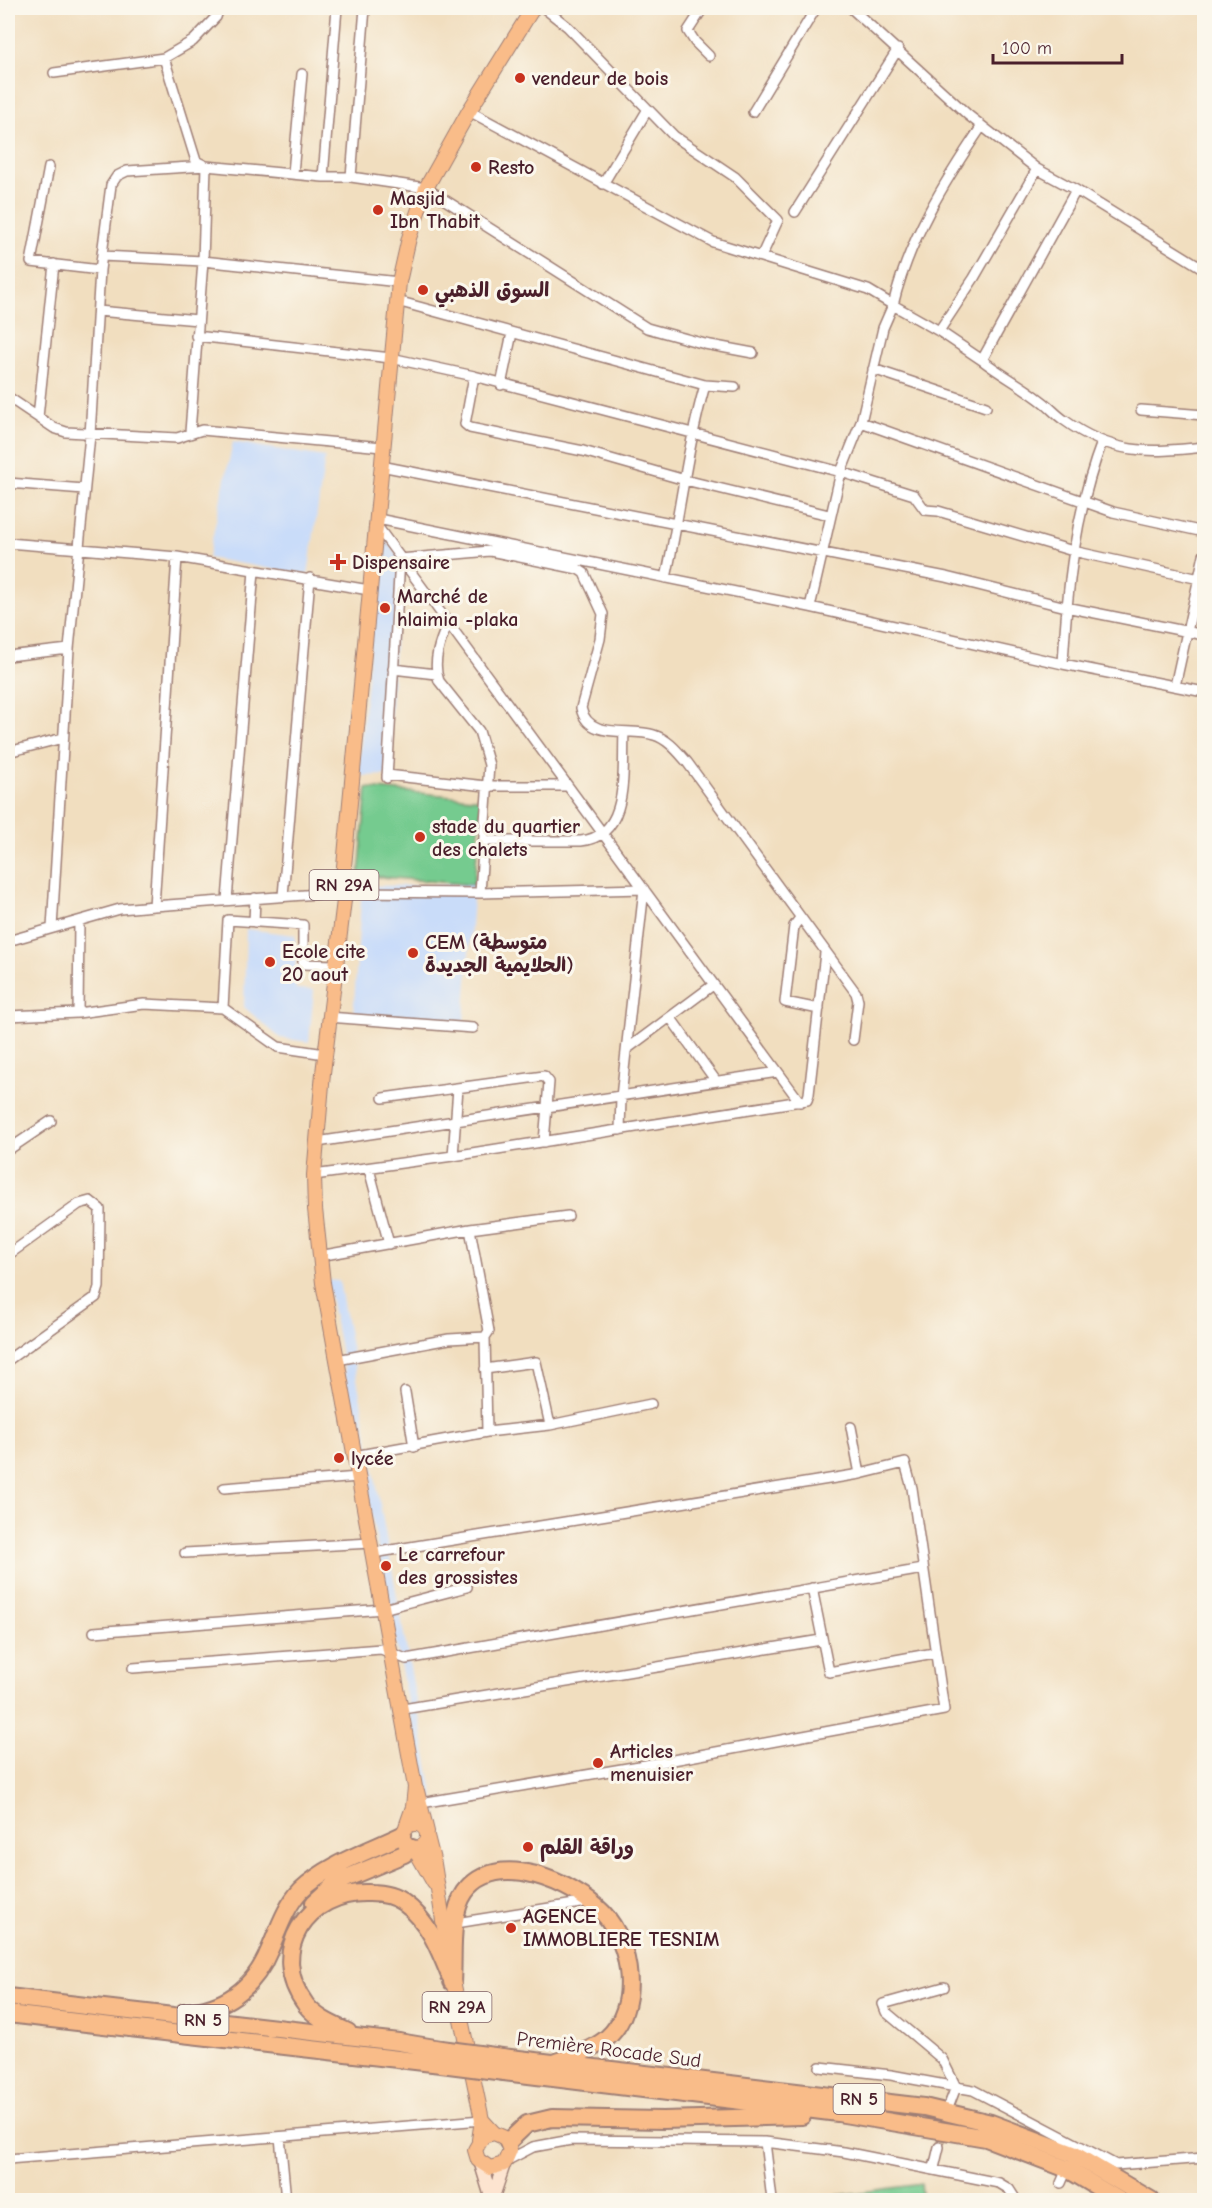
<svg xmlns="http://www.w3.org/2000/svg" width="1212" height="2208" font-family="'Comic Neue','Playpen Sans Arabic',sans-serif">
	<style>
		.built { fill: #c9dcf9 }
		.green { fill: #75cb8f; stroke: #60755d; stroke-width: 1.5 }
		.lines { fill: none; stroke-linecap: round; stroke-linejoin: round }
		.street-tunnel { stroke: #d0b8a1; stroke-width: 9; stroke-dasharray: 9 4.5; stroke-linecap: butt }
		.street-casing { stroke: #9e7e75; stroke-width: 12 }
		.secondary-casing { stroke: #9e7e75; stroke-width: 15 }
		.primary-casing { stroke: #9e7e75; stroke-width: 16 }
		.highway-casing { stroke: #9e7e75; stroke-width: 20 }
		.street { stroke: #fff; stroke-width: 9 }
		.secondary { stroke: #fde4d0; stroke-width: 12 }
		.primary { stroke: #f9bc89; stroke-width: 14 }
		.highway { stroke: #f9bc89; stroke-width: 16 }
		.highway-bridge-casing { stroke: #9e7e75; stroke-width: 20; stroke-linecap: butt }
		.highway-bridge { stroke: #f9bc89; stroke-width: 16 }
		.poi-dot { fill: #c8321e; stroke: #fbf7ec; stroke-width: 2 }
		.labels { text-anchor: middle; stroke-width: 6; stroke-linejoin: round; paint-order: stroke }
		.shield { fill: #fbf7ec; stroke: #7f6065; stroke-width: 1.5 }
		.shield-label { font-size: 18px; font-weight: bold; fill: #4a1f2b }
		.poi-label { font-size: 20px; font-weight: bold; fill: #4a1f2b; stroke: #fbf7ec; text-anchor: start }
		.street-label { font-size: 20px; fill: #4a1f2b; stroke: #fbf7ec }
	</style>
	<rect width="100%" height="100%" fill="#fbf7ec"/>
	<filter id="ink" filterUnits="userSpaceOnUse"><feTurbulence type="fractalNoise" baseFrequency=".0167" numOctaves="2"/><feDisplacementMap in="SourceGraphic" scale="12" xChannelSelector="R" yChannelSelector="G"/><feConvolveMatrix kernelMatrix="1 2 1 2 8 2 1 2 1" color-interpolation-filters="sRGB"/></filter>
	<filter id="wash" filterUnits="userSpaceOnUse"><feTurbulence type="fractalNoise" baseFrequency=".008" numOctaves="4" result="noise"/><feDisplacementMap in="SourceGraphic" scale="24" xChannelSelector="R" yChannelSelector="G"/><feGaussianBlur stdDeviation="1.35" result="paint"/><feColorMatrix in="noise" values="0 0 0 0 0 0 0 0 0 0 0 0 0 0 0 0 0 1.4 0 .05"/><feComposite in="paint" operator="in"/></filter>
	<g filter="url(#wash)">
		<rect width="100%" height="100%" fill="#f1debf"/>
		<path class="built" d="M233,442L325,457L308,575L208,558Z
			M381,533L400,559L387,775L358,776Z
			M474,885L464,1022L353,1019L362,886Z
			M246,929L295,935L296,989L314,990L309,1042L280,1038L244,1007Z
			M327,1280L339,1281L444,1852L436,1853Z"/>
		<path class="green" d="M367,788L482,799L474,885L359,875Z
			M921,2184L923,2200H804Z"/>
	</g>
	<g filter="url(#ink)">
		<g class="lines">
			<path class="street-tunnel" d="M939,2147L948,2110"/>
			<defs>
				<path id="street" d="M703,8L688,31L695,42L709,56
					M851,8L968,115L1037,169L1076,190L1204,269
					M164,58L196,161L206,166L323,177H351L426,188L647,328L705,344L753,353
					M54,73L164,58L193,41L216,17L219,8
					M469,111L713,242L761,257L778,220L735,177L674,136L568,27L544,8
					M753,112L816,8
					M49,167L31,262L100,270
					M293,173L302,74
					M323,177L337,8
					M351,177L365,8
					M603,184L648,109
					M795,212L898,49
					M102,256L203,261L399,282
					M761,257L868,290L893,305C909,239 944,182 982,126
					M397,301L705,385L735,387
					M98,311L198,320
					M939,331L974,278L1037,169
					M196,336L391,358L474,376L841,472L914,495L925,510L938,511L1073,551L1204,580
					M982,360C1000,374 1021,385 1039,399C1048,405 1055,414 1064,420C1112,455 1148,453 1204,447
					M873,369L986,407
					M474,376L465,424L470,428L583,451L685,480L829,515
					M501,385L512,333
					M8,397L54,428L66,432L177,438L202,430L382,447
					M1141,410L1204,415
					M38,417L54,264
					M861,422L1113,512L1204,532
					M381,466L946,577L1066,607L1204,635
					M8,483L84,489
					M378,519L810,607L1063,664L1204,692
					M377,526L800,1102
					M8,543L177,557L154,906
					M177,557L369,590
					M666,578C680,513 687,448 705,385
					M810,607L841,472L861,422L883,328L893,305L939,331L982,360L1076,190
					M448,623C440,641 432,662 439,681L479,731L489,765L480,893L644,889L621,1097L620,1130
					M8,656L69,649
					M1063,664C1067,589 1075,513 1102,442
					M393,669L436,674
					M1175,686L1204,555
					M8,752L63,738
					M387,775L486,786H568
					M387,778L400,559L490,551L578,569L584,573L603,614L600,639L581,708C588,741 630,727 654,735C668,739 678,752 687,762L856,993L858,1001L853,1040
					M483,841H581C631,836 622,769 624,732
					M283,896L310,578
					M227,900L254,571
					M800,918L794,926L785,1002L819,1009
					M254,922L255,898
					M52,928L69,649L90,435L100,270L111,185L117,176L127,171L206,166L203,261L190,432
					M8,941L120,909L154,906L345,892L480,893
					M223,1008L228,920L303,925V964L334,965
					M78,1013L79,922
					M8,1016L78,1013L144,1004L223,1008L278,1047L325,1054
					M328,1017L473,1028
					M670,1017L716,1081
					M627,1049L713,985
					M383,1098L544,1076L549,1082L544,1142
					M317,1142L778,1072
					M8,1150L51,1121
					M453,1156L458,1088
					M369,1169L389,1244
					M314,1175L453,1156L807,1100L809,1094L825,953
					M8,1255L79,1204L90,1201L100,1209L99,1287L96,1297L8,1360
					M319,1256L470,1229
					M337,1360L449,1339L485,1337
					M485,1369L536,1362L550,1425
					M405,1392L414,1447
					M487,1432L485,1337L489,1331L470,1229L568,1216
					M354,1456L487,1432L550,1425L651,1404
					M224,1488L358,1477
					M185,1553L371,1543
					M373,1553L860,1474
					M812,1588L829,1672L934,1653
					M94,1632L383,1609L467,1587
					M133,1668L381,1649L406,1659L923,1569
					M403,1709L821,1640
					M421,1803L657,1763L944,1710L912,1488L905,1463L860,1474L851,1427
					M456,1923L581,1903
					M820,2067L891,2075L956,2087L942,2059L886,2012L883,2004L944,1987
					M948,2108L956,2087L973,2090L1116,2165L1204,2158
					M280,2137L286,2200
					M765,2142L772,2200
					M8,2159L482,2120
					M508,2160L533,2147L571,2140L765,2142L844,2152L999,2183L1009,2189L1016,2200
					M934,2168L939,2147
					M1061,2183L1067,2169"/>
				<path id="secondary" d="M481,2164L492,2200
					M492,2200L504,2164"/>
				<path id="primary" d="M417,1791L427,1832
					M403 1836a12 12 0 1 1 24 0a12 12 0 1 1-24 0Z
					M406,1827L413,1807L415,1787L323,1283L315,1209L314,1175L323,1073L345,892L343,877L399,282L409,238L426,188L469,111L533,8
					M427,1836L434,1864L448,1952
					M414,1848L434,1883
					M451,1971L482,2120L479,2140
					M482,2120L494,2133L505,2138L510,2150L504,2164L490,2168L478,2160L475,2150L483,2136L494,2133"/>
				<path id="highway" d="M314,1903L337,1882L404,1854L412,1848
					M452,1982C454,1955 449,1915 465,1892C497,1848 574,1883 603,1913C632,1944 641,2008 607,2038C593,2050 571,2057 554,2063
					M8,1997L399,2042L441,2049
					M184,2012C224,2010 254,1988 269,1951C278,1931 285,1907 301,1890C328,1864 369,1851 402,1835
					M8,2014L441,2064
					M348,2032C333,2025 316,2018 306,2005C266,1952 307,1890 369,1893C382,1893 394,1895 404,1903C428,1920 439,1949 450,1976
					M502,2057L924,2107L991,2123L1073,2154L1151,2200
					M504,2072L838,2113L986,2138L1067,2169L1119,2200
					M508,2142L527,2124L552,2118L663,2120L802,2116"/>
			</defs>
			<use href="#street" class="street-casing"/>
			<use href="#secondary" class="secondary-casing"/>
			<use href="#primary" class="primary-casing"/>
			<use href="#highway" class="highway-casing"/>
			<use href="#street" class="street"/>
			<use href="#secondary" class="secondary"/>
			<use href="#primary" class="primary"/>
			<use href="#highway" class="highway"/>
			<defs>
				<path id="highway-bridge" d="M441,2049L502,2057
					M441,2064L504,2072"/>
			</defs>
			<use href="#highway-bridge" class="highway-bridge-casing"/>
			<use href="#highway-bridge" class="highway-bridge"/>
		</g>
	</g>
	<g class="poi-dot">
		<circle cx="520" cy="78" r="6"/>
		<circle cx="476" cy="167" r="6"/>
		<circle cx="378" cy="210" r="6"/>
		<circle cx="423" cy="290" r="6"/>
		<path d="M335 553h6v6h6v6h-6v6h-6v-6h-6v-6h6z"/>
		<circle cx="385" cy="608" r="6"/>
		<circle cx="420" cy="837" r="6"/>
		<circle cx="413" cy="953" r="6"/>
		<circle cx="270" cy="962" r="6"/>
		<circle cx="339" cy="1458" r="6"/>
		<circle cx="386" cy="1566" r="6"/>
		<circle cx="598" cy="1763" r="6"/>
		<circle cx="528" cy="1847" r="6"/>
		<circle cx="511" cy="1928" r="6"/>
	</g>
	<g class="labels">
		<g class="shield">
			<rect x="309.5" y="870" width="69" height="30" rx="4.5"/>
			<rect x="422.5" y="1992" width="69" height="30" rx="4.5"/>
			<rect x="177.5" y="2005" width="51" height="30" rx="4.5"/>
			<rect x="833.5" y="2084" width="51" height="30" rx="4.5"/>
		</g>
		<g class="shield-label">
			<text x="344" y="891">RN 29A</text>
			<text x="457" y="2013">RN 29A</text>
			<text x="203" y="2026">RN 5</text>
			<text x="859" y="2105">RN 5</text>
		</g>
		<g class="poi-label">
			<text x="532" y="85">vendeur de bois</text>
			<text x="488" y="174">Resto</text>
			<text x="390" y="205">Masjid<tspan x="390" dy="23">Ibn Thabit</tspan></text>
			<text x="435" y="297">السوق الذهبي</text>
			<text x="352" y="569">Dispensaire</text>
			<text x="397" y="603">Marché de<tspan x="397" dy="23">hlaimia -plaka</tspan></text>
			<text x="432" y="833">stade du quartier<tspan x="432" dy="23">des chalets</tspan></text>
			<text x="425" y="949">CEM (متوسطة<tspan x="425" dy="23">الحلايمية الجديدة)</tspan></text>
			<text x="282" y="958">Ecole cite<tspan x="282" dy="23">20 aout</tspan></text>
			<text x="351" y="1465">lycée</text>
			<text x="398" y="1561">Le carrefour<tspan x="398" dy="23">des grossistes</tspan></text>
			<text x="610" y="1758">Articles<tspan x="610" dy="23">menuisier</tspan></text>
			<text x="540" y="1854">وراقة القلم</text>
			<text x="523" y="1923">AGENCE<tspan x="523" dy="23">IMMOBLIERE TESNIM</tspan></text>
		</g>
		<g class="street-label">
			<text transform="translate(609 2049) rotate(7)" y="7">Première Rocade Sud</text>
		</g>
	</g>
	<rect width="1212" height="2208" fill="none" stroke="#fbf7ec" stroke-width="30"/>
	<path d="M993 54v9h129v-9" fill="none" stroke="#4a1f2b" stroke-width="3"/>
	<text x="1002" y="54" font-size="18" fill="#4a1f2b" stroke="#fbf7ec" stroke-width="4.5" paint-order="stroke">100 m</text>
</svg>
